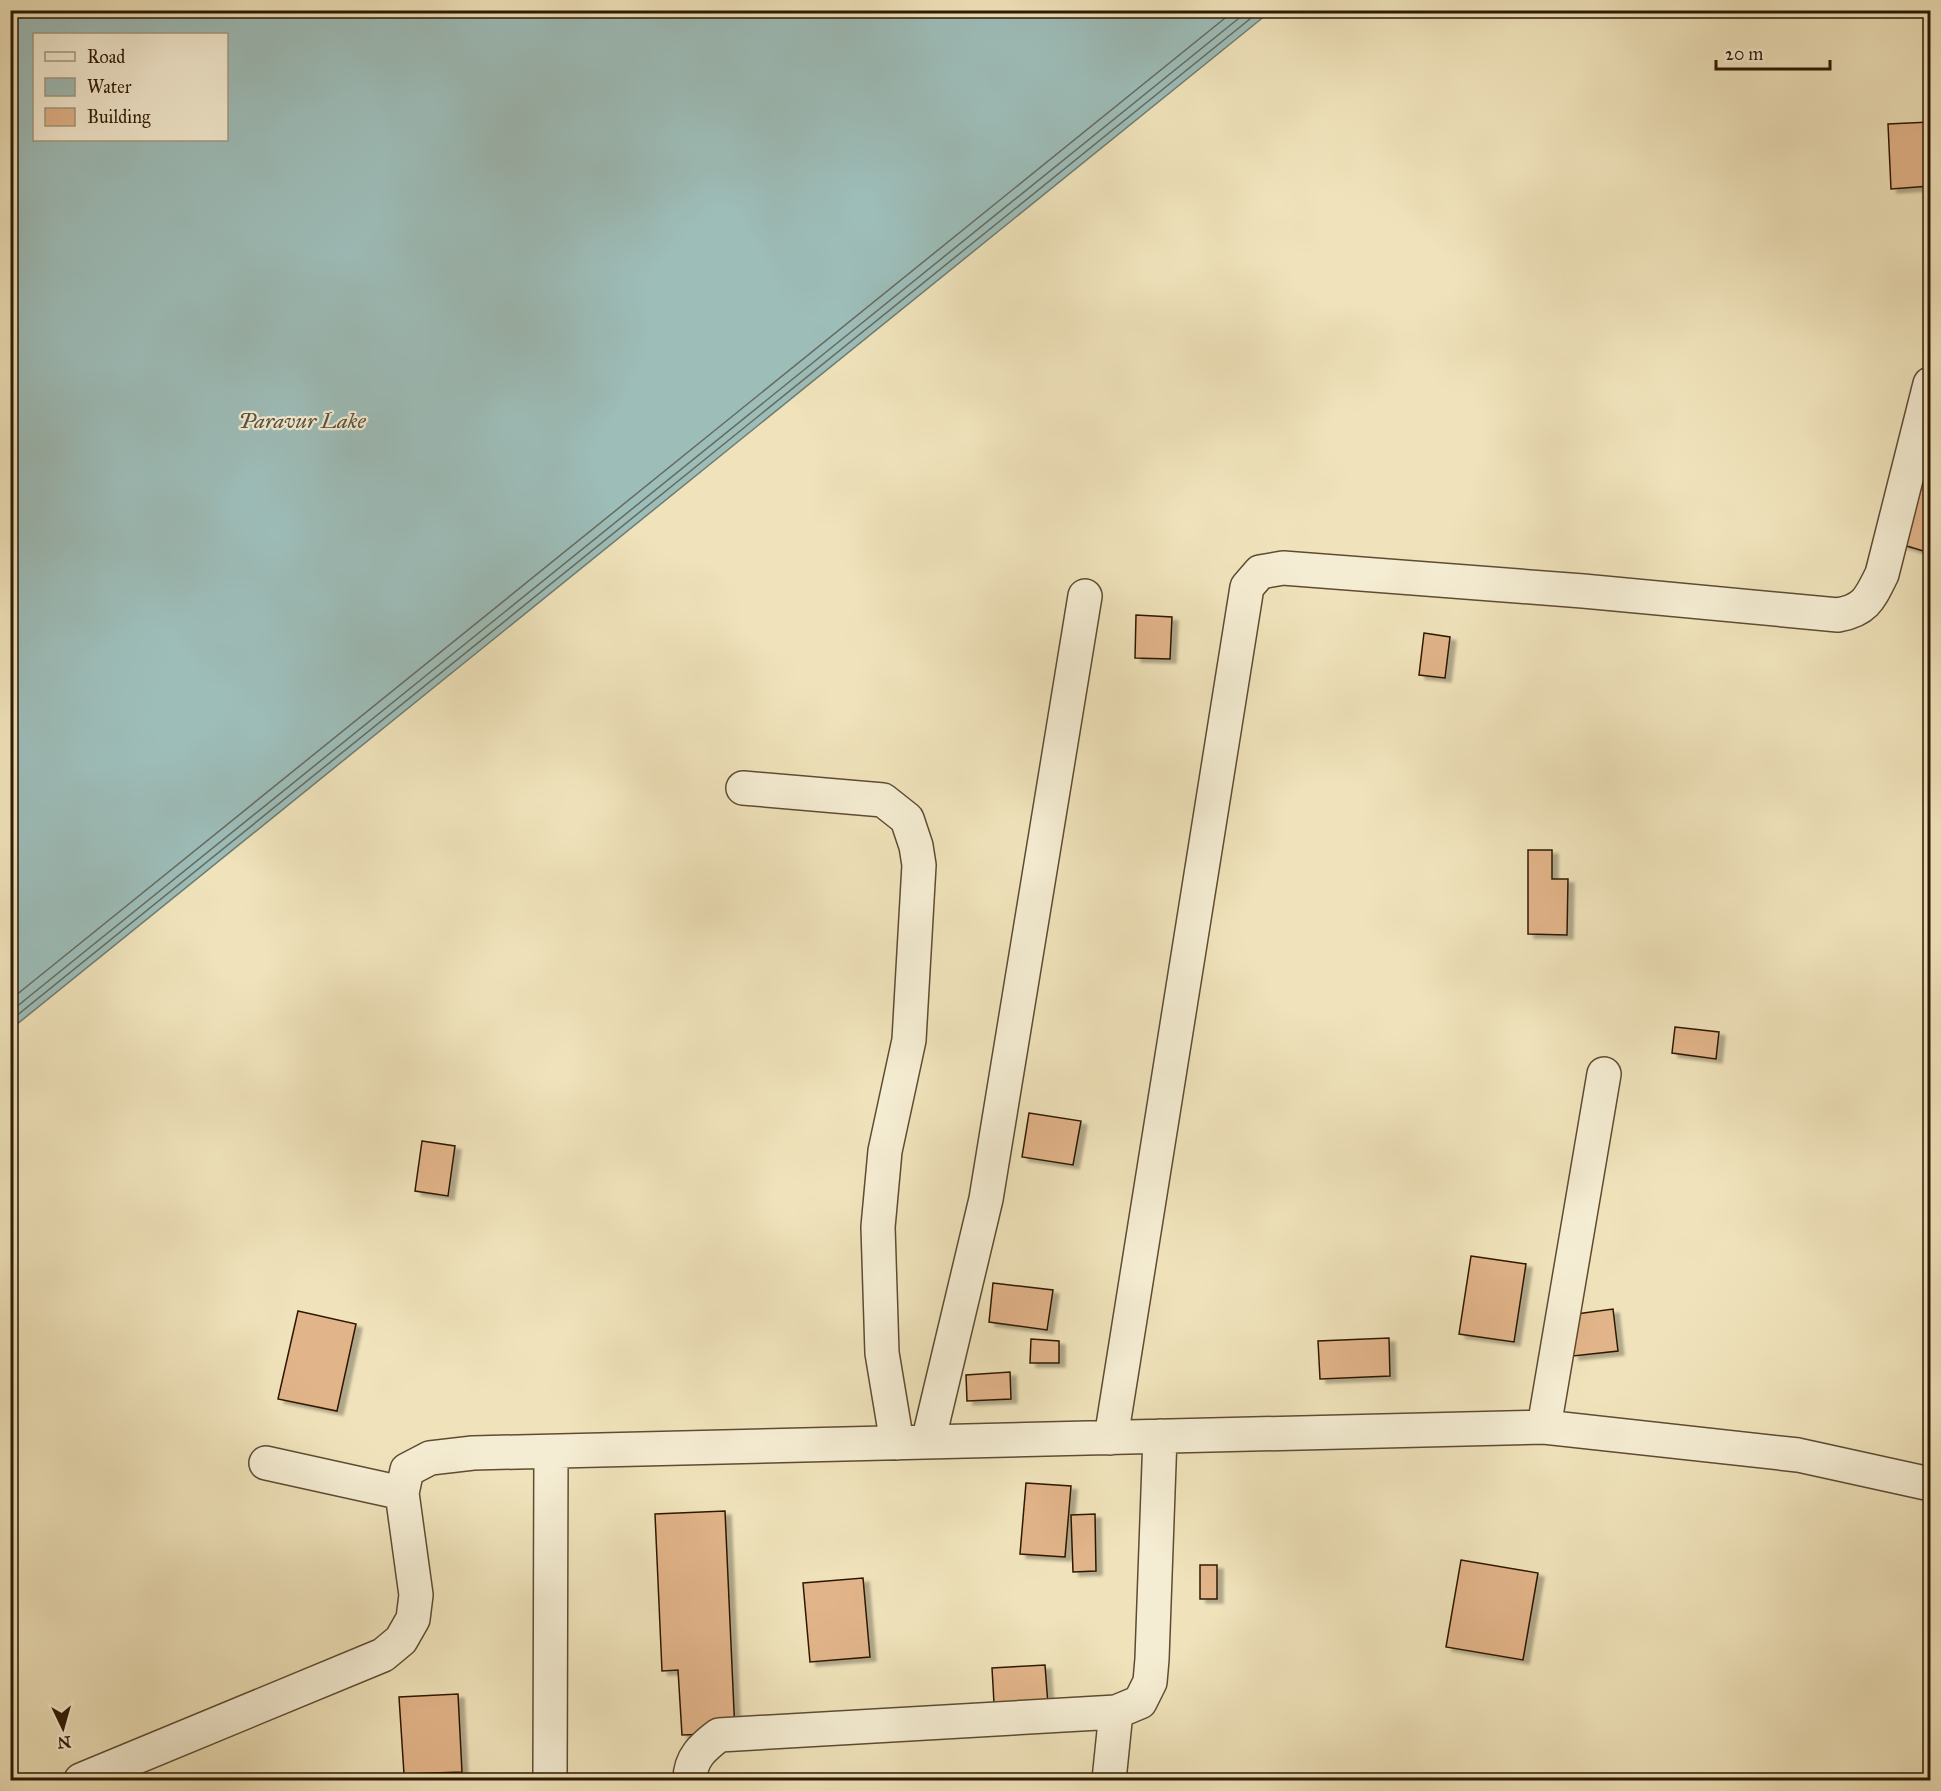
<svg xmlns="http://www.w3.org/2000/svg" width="1941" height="1791" font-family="'IM FELL Great Primer',serif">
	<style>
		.water { fill: #9dbdb9; stroke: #717b70; stroke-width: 1.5; fill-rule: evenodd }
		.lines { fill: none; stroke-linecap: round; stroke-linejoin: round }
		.shore { stroke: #666b5e; stroke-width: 1.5 }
		.building { fill: #e2b489; stroke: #2e1903; stroke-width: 1.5; filter: url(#shadow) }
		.minor-casing { stroke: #5e4c31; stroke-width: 36 }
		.minor { stroke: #f5edd3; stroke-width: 33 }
		.labels { text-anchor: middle; stroke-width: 4.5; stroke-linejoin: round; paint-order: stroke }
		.water-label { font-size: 22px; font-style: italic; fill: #555243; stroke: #f5edd3 }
	</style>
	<defs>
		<filter id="shadow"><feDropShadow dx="6" dy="4" stdDeviation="1.5" flood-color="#0004"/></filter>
	</defs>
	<rect width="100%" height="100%" fill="#f0e3bb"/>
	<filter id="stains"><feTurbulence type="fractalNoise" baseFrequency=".00333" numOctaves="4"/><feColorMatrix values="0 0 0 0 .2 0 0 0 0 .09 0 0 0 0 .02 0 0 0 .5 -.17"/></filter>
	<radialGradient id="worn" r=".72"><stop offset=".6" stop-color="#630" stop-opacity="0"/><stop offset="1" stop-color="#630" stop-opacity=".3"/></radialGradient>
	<path class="water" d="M11,10H1271V11L11,1029ZM34,34H226V140H34Z"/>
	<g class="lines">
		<path class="shore" d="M10,1000L1235,10
			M10,1012L1249,10
			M10,1021L1261,10"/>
	</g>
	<path class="building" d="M1930,122V186L1891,189L1888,124Z
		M1917,484L1930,488V553L1900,544Z
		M1136,615L1172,617L1170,659L1135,658Z
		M1424,633L1450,637L1445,678L1419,675Z
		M1528,850H1552V879H1568L1567,935L1528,934Z
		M1675,1027L1719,1032L1716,1059L1672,1053Z
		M1029,1113L1081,1121L1073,1165L1022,1157Z
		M422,1141L455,1146L448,1196L415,1191Z
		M1471,1256L1526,1264L1514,1342L1459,1334Z
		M993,1283L1053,1290L1047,1330L989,1322Z
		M1613,1309L1618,1351L1573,1356L1569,1315Z
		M298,1311L356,1324L337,1411L278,1399Z
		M1389,1338L1390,1376L1320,1379L1318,1341Z
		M1031,1339L1059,1341V1363H1030Z
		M1010,1372L1011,1399L967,1401L966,1375Z
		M1026,1483L1071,1486L1065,1557L1020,1554Z
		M725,1511L735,1733L682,1735L678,1670L662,1671L655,1514Z
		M1095,1514L1096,1571L1073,1572L1071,1515Z
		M1461,1560L1538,1573L1523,1660L1446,1647Z
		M1200,1565H1217V1599H1200Z
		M863,1578L870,1657L810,1662L803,1583Z
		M1045,1665L1049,1718L995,1721L992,1668Z
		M458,1694L462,1772L404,1774L399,1697Z"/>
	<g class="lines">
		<defs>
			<path id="minor" d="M743,788L883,800L907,819L916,846L919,865L909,1040L885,1151L878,1227L882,1353L897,1443
				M1544,1427L1604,1074
				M1111,1438L1247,587L1260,572L1283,568L1583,591L1838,615C1866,610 1870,598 1882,574L1930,384
				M928,1442L986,1199L1085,596
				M266,1463L402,1493
				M81,1780L383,1655L401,1640L413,1619L416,1595L402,1493L407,1470L430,1458L473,1453L1544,1427L1798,1455L1930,1484
				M550,1780L551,1452
				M690,1780C690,1758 703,1747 719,1735L1116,1712L1140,1702L1150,1682L1152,1659L1160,1436
				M1109,1780L1116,1712"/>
		</defs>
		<use href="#minor" class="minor-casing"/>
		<use href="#minor" class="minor"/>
	</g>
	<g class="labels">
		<g class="water-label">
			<text x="302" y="428">Paravur Lake</text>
		</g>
	</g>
	<rect width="1941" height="1791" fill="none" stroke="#f0e3bb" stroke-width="36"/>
	<rect x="12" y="12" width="1917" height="1767" fill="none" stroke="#2e1903" stroke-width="3"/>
	<rect x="18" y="18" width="1905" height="1755" fill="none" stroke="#2e1903" stroke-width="1.5"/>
	<rect x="33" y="33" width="195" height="108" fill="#f5edd3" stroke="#a59880" stroke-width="1.5"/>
	<rect x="45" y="52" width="30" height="9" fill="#f5edd3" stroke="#a59880" stroke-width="1.5"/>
	<text x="87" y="63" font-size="18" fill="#2e1903">Road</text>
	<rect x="45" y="78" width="30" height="18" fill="#9dbdb9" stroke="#a59880" stroke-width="1.5"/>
	<text x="87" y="93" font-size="18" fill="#2e1903">Water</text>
	<rect x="45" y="108" width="30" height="18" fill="#e2b489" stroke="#a59880" stroke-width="1.5"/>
	<text x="87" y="123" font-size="18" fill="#2e1903">Building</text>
	<g transform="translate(63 1728) rotate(175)" stroke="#f5edd3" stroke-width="4.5" paint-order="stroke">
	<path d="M0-4.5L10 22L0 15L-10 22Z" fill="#2e1903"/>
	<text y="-9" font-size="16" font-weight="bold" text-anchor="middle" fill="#2e1903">N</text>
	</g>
	<path d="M1716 60v9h114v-9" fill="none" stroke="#2e1903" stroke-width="3"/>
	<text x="1725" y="60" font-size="18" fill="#2e1903" stroke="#f5edd3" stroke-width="4.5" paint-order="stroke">20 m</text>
	<rect width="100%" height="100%" filter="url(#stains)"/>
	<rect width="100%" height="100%" fill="url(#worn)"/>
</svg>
